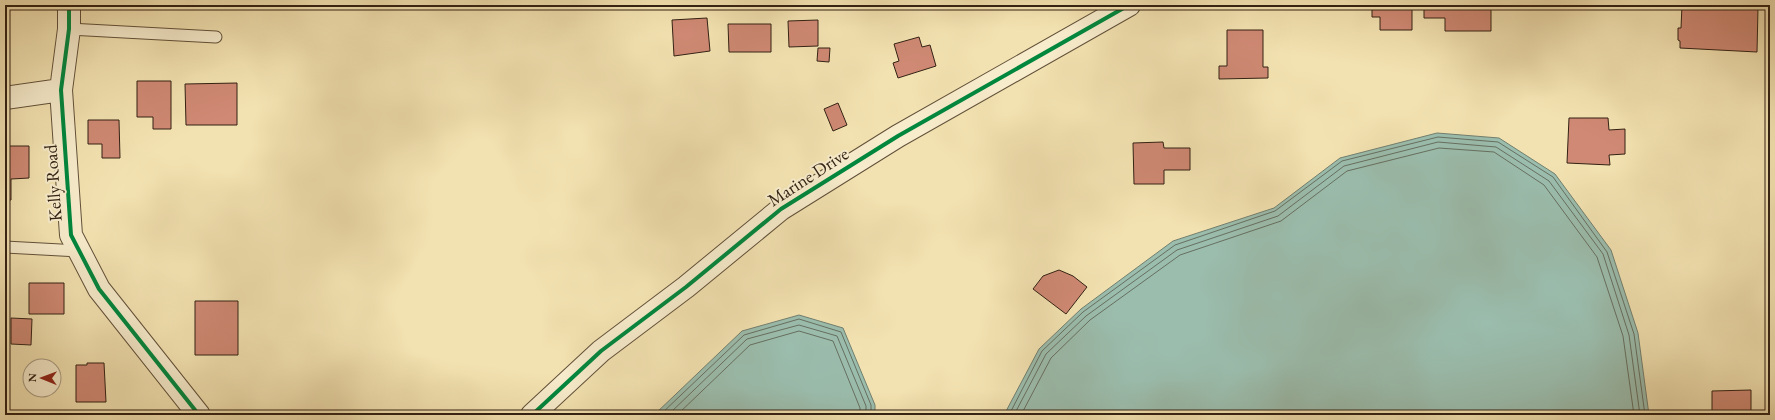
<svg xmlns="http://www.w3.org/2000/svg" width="1775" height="420" font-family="'EB Garamond',serif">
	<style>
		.water { fill: #9bbdad; stroke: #717f6f }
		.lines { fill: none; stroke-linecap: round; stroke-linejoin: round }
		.shore { stroke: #666f60; stroke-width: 1 }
		.building { fill: #cf8974; stroke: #322113 }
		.service-casing { stroke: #62513a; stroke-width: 13 }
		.minor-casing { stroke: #62513a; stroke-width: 24 }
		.tertiary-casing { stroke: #62513a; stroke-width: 24 }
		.service { stroke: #f7eccc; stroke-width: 11 }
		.minor { stroke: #f7eccc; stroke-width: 22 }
		.tertiary { stroke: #f7eccc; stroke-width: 22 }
		.cycleway-casing { stroke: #f7eccc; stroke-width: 6 }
		.cycleway { stroke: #00873e; stroke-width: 4 }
		.labels { text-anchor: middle; stroke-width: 4; stroke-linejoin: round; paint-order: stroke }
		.street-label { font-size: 18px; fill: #322113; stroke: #f7eccc }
	</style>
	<rect width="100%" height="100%" fill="#f3e2b1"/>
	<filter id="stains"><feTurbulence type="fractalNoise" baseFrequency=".005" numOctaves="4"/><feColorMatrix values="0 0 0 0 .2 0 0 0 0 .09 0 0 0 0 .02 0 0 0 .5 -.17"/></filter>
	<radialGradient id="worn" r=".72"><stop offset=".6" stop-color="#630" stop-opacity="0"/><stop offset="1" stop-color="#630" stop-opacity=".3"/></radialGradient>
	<path class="water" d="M1437,133L1499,138L1555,174L1611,250L1638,333L1649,415H1004L1039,349L1081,309L1173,241L1274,208L1340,158Z
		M799,315L843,328L875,405V415H654L742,331Z"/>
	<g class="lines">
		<path class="shore" d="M660,415L744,335L799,319L841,332L871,405V415
			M668,415L747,339L799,325L837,336L866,406V415
			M677,415L750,345L799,331L833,341L860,408V415
			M1009,415L1042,351L1083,312L1175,245L1275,211L1342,161L1438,137L1498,142L1553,177L1607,252L1634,334L1645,415
			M1014,415L1046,354L1086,316L1177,250L1278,216L1344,166L1438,142L1496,147L1549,181L1603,254L1629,335L1640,415
			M1021,415L1051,358L1090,320L1180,255L1281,221L1347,171L1439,148L1494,152L1544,185L1597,257L1623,336L1634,415"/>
	</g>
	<path class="building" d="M1372,5H1412V30H1380V17H1372Z
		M1424,5H1491V31H1445V18H1424Z
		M1682,5L1758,8L1757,52L1680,48V41L1678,40V28H1681Z
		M707,18L710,51L674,56L672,20Z
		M818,20V46L789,47L788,21Z
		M728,24H771V52H729Z
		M1227,30H1263V67H1268V78L1219,79V66H1227Z
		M919,37L922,47L930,45L936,66L898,78L893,63L899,61L894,44Z
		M818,48H830L829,62L817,61Z
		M137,81H171V129H153V117H137Z
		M237,83V125H186L185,84Z
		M838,103L847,125L833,131L824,109Z
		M1569,118H1608L1609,130L1625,129V154L1609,155L1610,165L1567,163Z
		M88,120H119L120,158H102V144H88Z
		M1163,142L1164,148H1190V170H1164V184H1134L1133,143Z
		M5,146H29V178L11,179V200H5Z
		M1059,270L1073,276L1087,287L1066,314L1033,289L1043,276Z
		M29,283H64V314H29Z
		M195,301H238V355H195Z
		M11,318L32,319L31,345L11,344Z
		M87,363H104L106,402H76V365H87Z
		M1751,390V415H1712V391Z"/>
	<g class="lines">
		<defs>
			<path id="service" d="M69,29L216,37
				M5,247L79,251"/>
			<path id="minor" d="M69,5V29L61,90L71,235L99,289L199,415
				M5,98L61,90"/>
			<path id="tertiary" d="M532,415L601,351L686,287L781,209L898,136L1129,5"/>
		</defs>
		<use href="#service" class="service-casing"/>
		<use href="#minor" class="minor-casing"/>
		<use href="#tertiary" class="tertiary-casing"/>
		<use href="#service" class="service"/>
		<use href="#minor" class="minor"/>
		<use href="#tertiary" class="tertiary"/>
		<defs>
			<path id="cycleway" d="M69,5V29L61,90L71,235L99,289L199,415
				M532,415L601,351L686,287L781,209L898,136L1129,5"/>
		</defs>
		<use href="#cycleway" class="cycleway-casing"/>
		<use href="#cycleway" class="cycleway"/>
	</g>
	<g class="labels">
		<g class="street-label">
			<text transform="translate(808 177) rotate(-33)" y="6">Marine Drive</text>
			<text transform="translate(53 183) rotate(-94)" y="6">Kelly Road</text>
		</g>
	</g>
	<rect width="1775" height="420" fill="none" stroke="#f3e2b1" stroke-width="20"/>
	<rect x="6" y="6" width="1763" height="408" fill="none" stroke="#322113" stroke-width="2"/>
	<rect x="10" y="10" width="1755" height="400" fill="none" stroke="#322113"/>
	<g transform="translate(42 378) rotate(271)"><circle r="19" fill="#f7eccc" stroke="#a89b82"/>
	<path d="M0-3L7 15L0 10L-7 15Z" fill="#8f2418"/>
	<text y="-6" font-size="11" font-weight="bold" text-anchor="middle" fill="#322113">N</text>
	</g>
	<rect width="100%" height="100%" filter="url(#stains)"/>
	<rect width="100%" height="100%" fill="url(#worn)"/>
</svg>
